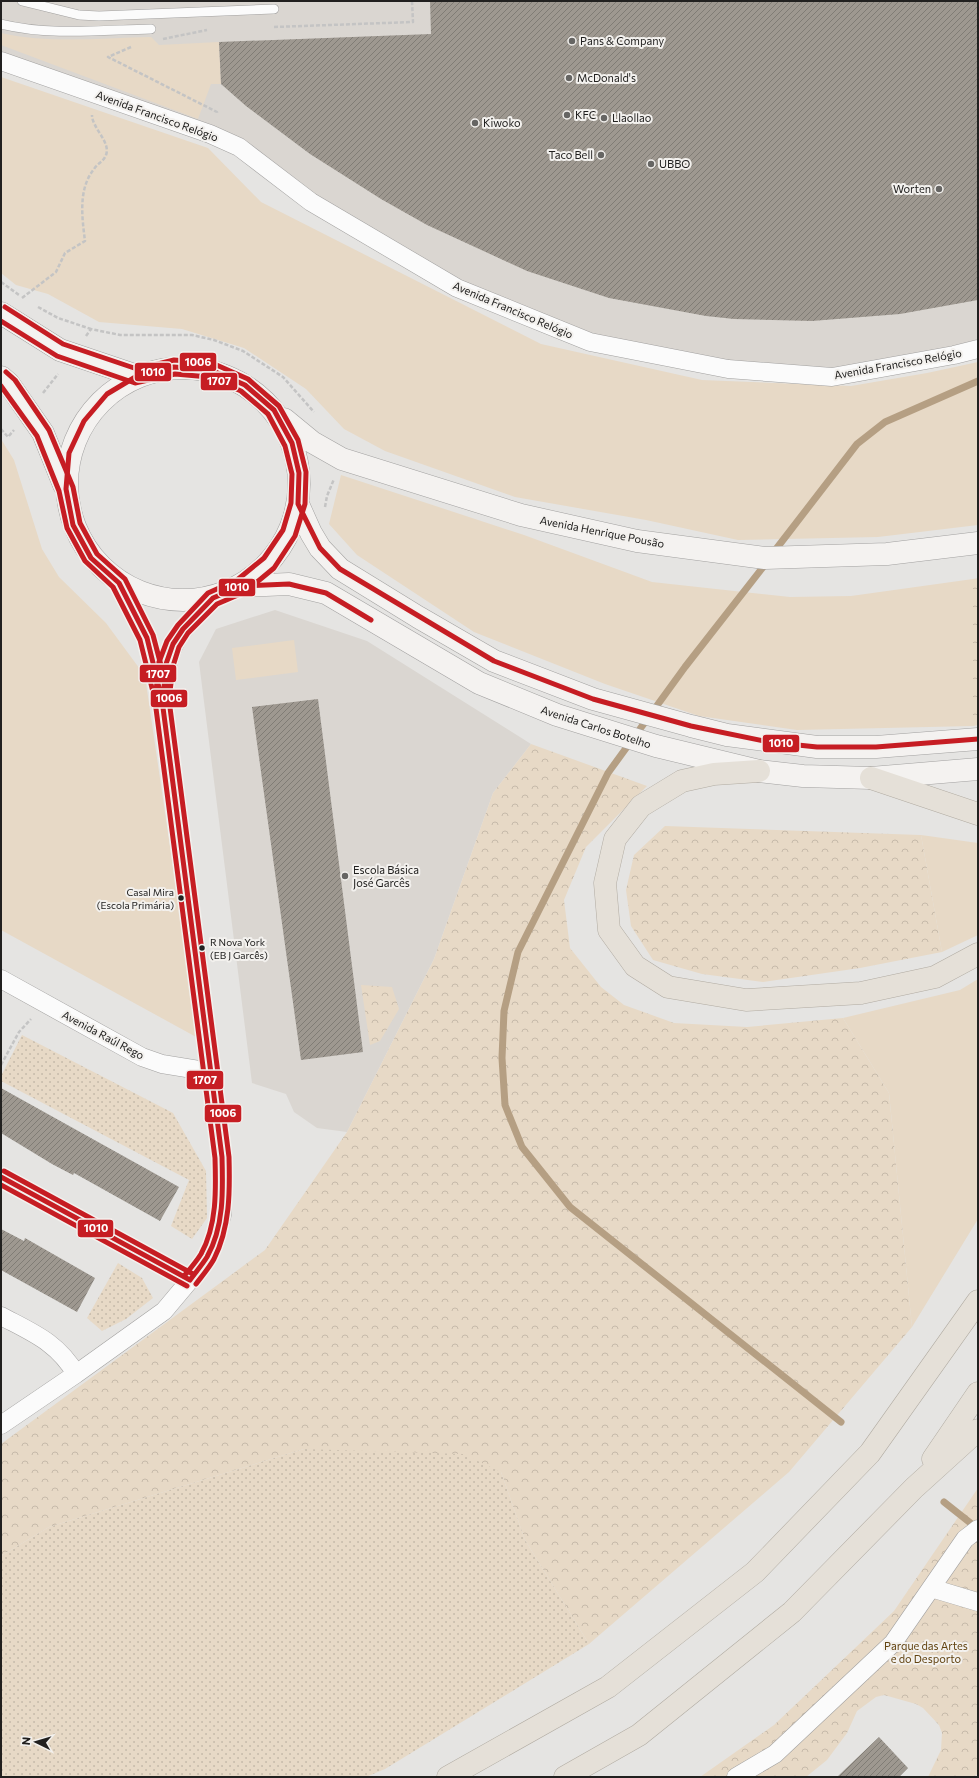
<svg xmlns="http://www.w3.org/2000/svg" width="979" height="1778" font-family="Commissioner,sans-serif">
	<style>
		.built { fill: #dad6d1 }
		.grass { fill: #e7d9c6 }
		.forest { fill: url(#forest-crowns) }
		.garden { fill: url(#garden-dots) }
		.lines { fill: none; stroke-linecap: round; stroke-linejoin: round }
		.stream { stroke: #b59f83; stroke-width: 7 }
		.building { fill: url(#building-hatch) }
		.lane-casing { stroke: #a2a1a0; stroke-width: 10 }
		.street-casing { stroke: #a2a1a0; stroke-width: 19 }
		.secondary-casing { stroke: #a2a1a0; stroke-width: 23 }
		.highway-casing { stroke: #b1aba2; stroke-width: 23 }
		.path { stroke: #c4c4c4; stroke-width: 2.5; stroke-dasharray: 4 2; stroke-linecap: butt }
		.lane { stroke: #fbfbfb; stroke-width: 9 }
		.street { stroke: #fbfbfb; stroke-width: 18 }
		.secondary { stroke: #f4f2f0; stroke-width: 22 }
		.highway { stroke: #e5e0d8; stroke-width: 22 }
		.bus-1-casing { stroke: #f3f1ee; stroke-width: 8 }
		.bus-2-casing { stroke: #f3f1ee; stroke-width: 8 }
		.bus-3-casing { stroke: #f3f1ee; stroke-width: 8 }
		.bus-1 { stroke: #c61d23; stroke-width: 5 }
		.bus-2 { stroke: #c61d23; stroke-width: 5 }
		.bus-3 { stroke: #c61d23; stroke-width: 5 }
		.poi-dot { fill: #666563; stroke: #f3f1ee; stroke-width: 1.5 }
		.bus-dot { fill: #21201f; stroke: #f3f1ee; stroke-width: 1.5 }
		.labels { text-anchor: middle; stroke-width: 4; stroke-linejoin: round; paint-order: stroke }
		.bus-label { font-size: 10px; fill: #21201f; stroke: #f3f1ee; text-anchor: end }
		.poi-label { font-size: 11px; fill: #21201f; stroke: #f3f1ee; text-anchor: start }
		.street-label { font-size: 11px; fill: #21201f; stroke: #f3f1ee }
		.park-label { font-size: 11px; fill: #624310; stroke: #f3f1ee }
		.line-badge { stroke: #f3f1ee; stroke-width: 1.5 }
		.badge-label { font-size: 11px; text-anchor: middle; font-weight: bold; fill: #fff }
	</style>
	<defs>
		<pattern id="forest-crowns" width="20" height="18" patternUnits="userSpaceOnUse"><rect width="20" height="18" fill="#e7d9c6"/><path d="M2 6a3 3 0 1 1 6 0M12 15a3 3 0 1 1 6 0" fill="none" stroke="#c6baaa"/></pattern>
		<pattern id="garden-dots" width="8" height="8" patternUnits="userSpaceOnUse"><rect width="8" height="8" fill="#e7d9c6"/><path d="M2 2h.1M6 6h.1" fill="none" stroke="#c6baaa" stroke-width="1.8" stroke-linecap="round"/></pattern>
		<pattern id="building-hatch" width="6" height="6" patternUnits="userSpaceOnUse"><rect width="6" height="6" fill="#9e9890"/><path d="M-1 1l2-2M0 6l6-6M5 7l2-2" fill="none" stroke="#807c75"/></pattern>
	</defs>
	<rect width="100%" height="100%" fill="#e5e4e2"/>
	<path class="built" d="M1,1H978V349L832,377L590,342L457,288L239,147L1,61Z
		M275,610L367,641L531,744L493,793L434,959L347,1132L317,1128L294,1112L286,1094L252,1083L199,662L216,629Z"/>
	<path class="grass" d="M1,33C50,44 101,38 151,37L159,45L219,42L221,84H211L198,119L1,45Z
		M1,77L208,148L261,202L541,344L702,380L851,386L927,373L978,362V525L878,537L738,540L646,520L515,497L385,451L344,429L306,389L244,348L182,329L99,322L48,294L16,285L1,273Z
		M1,439L14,460L42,549L59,577L106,623L145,676L198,1038L1,930Z
		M341,475L524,535L652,582L790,597L851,596L973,579V726L797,730L699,716L605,684L474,632L357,555L329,524Z
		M294,640L298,672L236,680L232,648Z
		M921,835L978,843V935L942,952Z
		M978,979V1219L912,1327L889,1093L843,1018L960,990Z"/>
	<path class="forest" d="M978,578V725L973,726V579Z
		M531,744L647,786L586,847L564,900L570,948L601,987L624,1005L674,1023L747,1027L843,1018L889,1093L912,1327L789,1472L589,1644L525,1540L501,1472L304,1449L49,1527L1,1556V1444L265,1250L347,1132L434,959L493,793Z
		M665,826L921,835L942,952L860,968L763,982L702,974L653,960L631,926L626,890L634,855Z
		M361,985L392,987L399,1009L380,1041L370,1045Z
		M978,1488V1774L973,1777H928L941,1750L942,1733L939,1725L923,1708L916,1704L884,1695L876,1697L857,1711L847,1733L827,1760L806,1777H700L774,1725L894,1611Z"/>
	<path class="garden" d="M22,1035L173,1113L206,1171L207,1218L192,1239L171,1226L189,1180L1,1081V1076Z
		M118,1263L142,1278L153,1298L126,1319L102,1331L87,1318Z
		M304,1449L463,1454L501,1472L525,1540L589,1644L385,1769L366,1777H1V1556L49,1527Z"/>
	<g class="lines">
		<path class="stream" d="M773,553L857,444L885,422L978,381
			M767,562L685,667L608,773L518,952L504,1011L502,1058L505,1105L522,1147L570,1207L841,1422
			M944,1502L978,1529"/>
	</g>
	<path class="building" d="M430,1H978V300L900,314L812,321L734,319L706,316L609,298L527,271L427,225L381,199L310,154L246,106L221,84L219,42L431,34Z
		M318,699L363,1052L301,1060L252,707Z
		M1,1088L179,1187L160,1221L74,1173L73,1175L52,1164L1,1133Z
		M1,1229L24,1241L25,1238L95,1278L77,1312L1,1270Z
		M879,1737L908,1768L899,1777H837Z"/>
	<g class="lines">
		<defs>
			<path id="lane" d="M22,1L79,15L99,16L274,9
				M1,24C50,36 101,30 151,29"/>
			<path id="street" d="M1,61L210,134L239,147L311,202L457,288L590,342L728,369L832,377L954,355L978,349
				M164,688C169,639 181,631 213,598
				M1,979L142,1057L162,1064L211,1072
				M1,1177L190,1280
				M1,1316C33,1333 57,1342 76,1374
				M1,1425L76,1374L164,1311L190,1280L206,1258L215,1240L222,1215V1157L162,700L147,638L119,583
				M931,1588L978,1602
				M736,1777L775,1754L893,1643L965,1539L978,1529"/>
			<path id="secondary" d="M1,313L60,350L137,376
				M67 484a116 116 0 1 1 232 0a116 116 0 1 1-232 0Z
				M1,377L9,384L43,433L64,485
				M284,419L312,442L342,459L521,515L637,541L765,558L887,554L978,543
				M298,504L311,533L320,548L340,569L418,617L494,661L593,699L691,726L727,735L817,747H876L978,739
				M241,586L289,584L326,593L479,683L557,715L656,746L759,771L803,776L871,778L978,769"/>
			<path id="highway" d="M759,771L714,774L682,781L641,806L615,839L605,883L609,930L635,966L668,987L746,1000L861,993L935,977L978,954
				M871,778L978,814
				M933,1459L978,1393
				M448,1777L608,1687L755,1572L870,1453L978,1301
				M565,1777L639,1735L792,1612L914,1488L978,1430"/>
		</defs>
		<use href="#lane" class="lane-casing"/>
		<use href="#street" class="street-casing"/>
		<use href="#secondary" class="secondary-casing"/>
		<use href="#highway" class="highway-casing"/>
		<path class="path" d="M274,27L413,22L412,1
			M163,39L207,30
			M131,47L108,57L217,112V114
			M1,282L19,295
			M22,298L56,272L65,253L85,241C82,217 78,189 94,169C97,164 104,161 106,155C111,142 92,128 92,115
			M38,307L58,318L91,329
			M86,336L91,329L120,335H192L214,340L243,351L283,377L314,412
			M43,393L58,374
			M1,429L8,437L14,430
			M325,507L327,496L334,479
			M1,1065L19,1032L31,1019"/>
		<use href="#lane" class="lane"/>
		<use href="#street" class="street"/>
		<use href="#secondary" class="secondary"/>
		<use href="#highway" class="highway"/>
		<defs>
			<path id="bus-1" d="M163,698L166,664L173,644L183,629L213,598L241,586L289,584L326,593L371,620
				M1,1177L190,1280
				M190,1280C195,1273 202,1265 207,1257C224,1227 223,1191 222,1157L162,700L147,638L119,583L91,558L73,525L66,489L69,453L84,421L107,394L137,376L174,367L211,370L245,385L274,410L292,443L299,473L298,504L320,548L340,569L494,661L593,699L691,726L769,742L817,747H876L978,739"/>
			<path id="bus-2" d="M1,321L57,356L135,383L175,374L209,377L241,391L268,414L285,446L292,474L291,503L283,530L264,558L237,580L208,593L178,625L167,641L159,662L155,701L215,1158C216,1190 217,1225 201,1254C196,1262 190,1269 184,1276
				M1,386L37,436L59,491L67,528L85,561L113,587L140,640L154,696
				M1,1185L187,1286"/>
			<path id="bus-3" d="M5,307L63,344L137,369L174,360L212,363L248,379L279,406L298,440L306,472L305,504L295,536L274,568L245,592L217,604L188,633L179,647L173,666L169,700L229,1157C230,1192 230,1227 214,1259C209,1268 202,1276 196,1284
				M6,372L15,380L49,430L73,487L80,523L97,554L125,579L153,635L168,692
				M4,1171L193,1274"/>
		</defs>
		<use href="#bus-1" class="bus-1-casing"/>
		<use href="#bus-2" class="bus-2-casing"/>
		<use href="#bus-3" class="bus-3-casing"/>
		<use href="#bus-1" class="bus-1"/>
		<use href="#bus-2" class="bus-2"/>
		<use href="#bus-3" class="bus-3"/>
	</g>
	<g class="poi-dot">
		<circle cx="572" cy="41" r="4"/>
		<circle cx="569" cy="78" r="4"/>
		<circle cx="567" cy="115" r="4"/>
		<circle cx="604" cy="118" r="4"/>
		<circle cx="475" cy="123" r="4"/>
		<circle cx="601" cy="155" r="4"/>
		<circle cx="651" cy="164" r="4"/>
		<circle cx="939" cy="189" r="4"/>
		<circle cx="345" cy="876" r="4"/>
	</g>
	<g class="bus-dot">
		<circle cx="181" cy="898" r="3.5"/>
		<circle cx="202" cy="948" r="3.5"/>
	</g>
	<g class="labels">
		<g class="bus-label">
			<text x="174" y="896">Casal Mira<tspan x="174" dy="13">(Escola Primária)</tspan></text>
			<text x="210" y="946" text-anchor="start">R Nova York<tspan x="210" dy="13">(EB J Garcês)</tspan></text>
		</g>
		<g class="poi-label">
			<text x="580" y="45">Pans &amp; Company</text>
			<text x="577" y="82">McDonald's</text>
			<text x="575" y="119">KFC</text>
			<text x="612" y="122">Llaollao</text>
			<text x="483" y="127">Kiwoko</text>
			<text x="593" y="159" text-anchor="end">Taco Bell</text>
			<text x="659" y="168">UBBO</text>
			<text x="931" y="193" text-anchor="end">Worten</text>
			<text x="353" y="874">Escola Básica<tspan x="353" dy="13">José Garcês</tspan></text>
		</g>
		<g class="street-label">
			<text transform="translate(157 116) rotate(20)" y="4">Avenida Francisco Relógio</text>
			<text transform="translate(513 310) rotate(23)" y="4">Avenida Francisco Relógio</text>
			<text transform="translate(898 364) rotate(-10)" y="4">Avenida Francisco Relógio</text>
			<text transform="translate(602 532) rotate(11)" y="4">Avenida Henrique Pousão</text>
			<text transform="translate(596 727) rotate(18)" y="4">Avenida Carlos Botelho</text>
			<text transform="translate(103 1035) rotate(28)" y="4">Avenida Raúl Rego</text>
		</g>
		<g class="park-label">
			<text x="926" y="1650">Parque das Artes<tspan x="926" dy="13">e do Desporto</tspan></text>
		</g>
	</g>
	<g class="line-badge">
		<rect x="179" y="352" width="38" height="20" rx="4" fill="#c61d23"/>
		<rect x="134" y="362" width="38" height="20" rx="4" fill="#c61d23"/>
		<rect x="200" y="372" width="38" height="19" rx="4" fill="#c61d23"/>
		<rect x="218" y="578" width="38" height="19" rx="4" fill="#c61d23"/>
		<rect x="139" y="664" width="38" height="19" rx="4" fill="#c61d23"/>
		<rect x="150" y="689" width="38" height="19" rx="4" fill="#c61d23"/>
		<rect x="762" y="734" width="38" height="19" rx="4" fill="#c61d23"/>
		<rect x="186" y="1070" width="38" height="20" rx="4" fill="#c61d23"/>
		<rect x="204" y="1104" width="38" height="19" rx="4" fill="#c61d23"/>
		<rect x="77" y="1219" width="37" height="19" rx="4" fill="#c61d23"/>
	</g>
	<g class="badge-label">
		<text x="198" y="366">1006</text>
		<text x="153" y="376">1010</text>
		<text x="219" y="385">1707</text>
		<text x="237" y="591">1010</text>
		<text x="158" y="678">1707</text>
		<text x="169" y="702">1006</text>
		<text x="781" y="747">1010</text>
		<text x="205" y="1084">1707</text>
		<text x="223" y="1117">1006</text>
		<text x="96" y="1232">1010</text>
	</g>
	<rect width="979" height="1778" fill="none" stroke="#21201f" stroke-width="4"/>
	<g transform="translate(36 1742) rotate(275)" stroke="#f3f1ee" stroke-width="3" paint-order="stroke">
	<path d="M0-3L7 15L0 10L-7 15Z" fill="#21201f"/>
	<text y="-6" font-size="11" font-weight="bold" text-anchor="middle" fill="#21201f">N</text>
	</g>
</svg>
